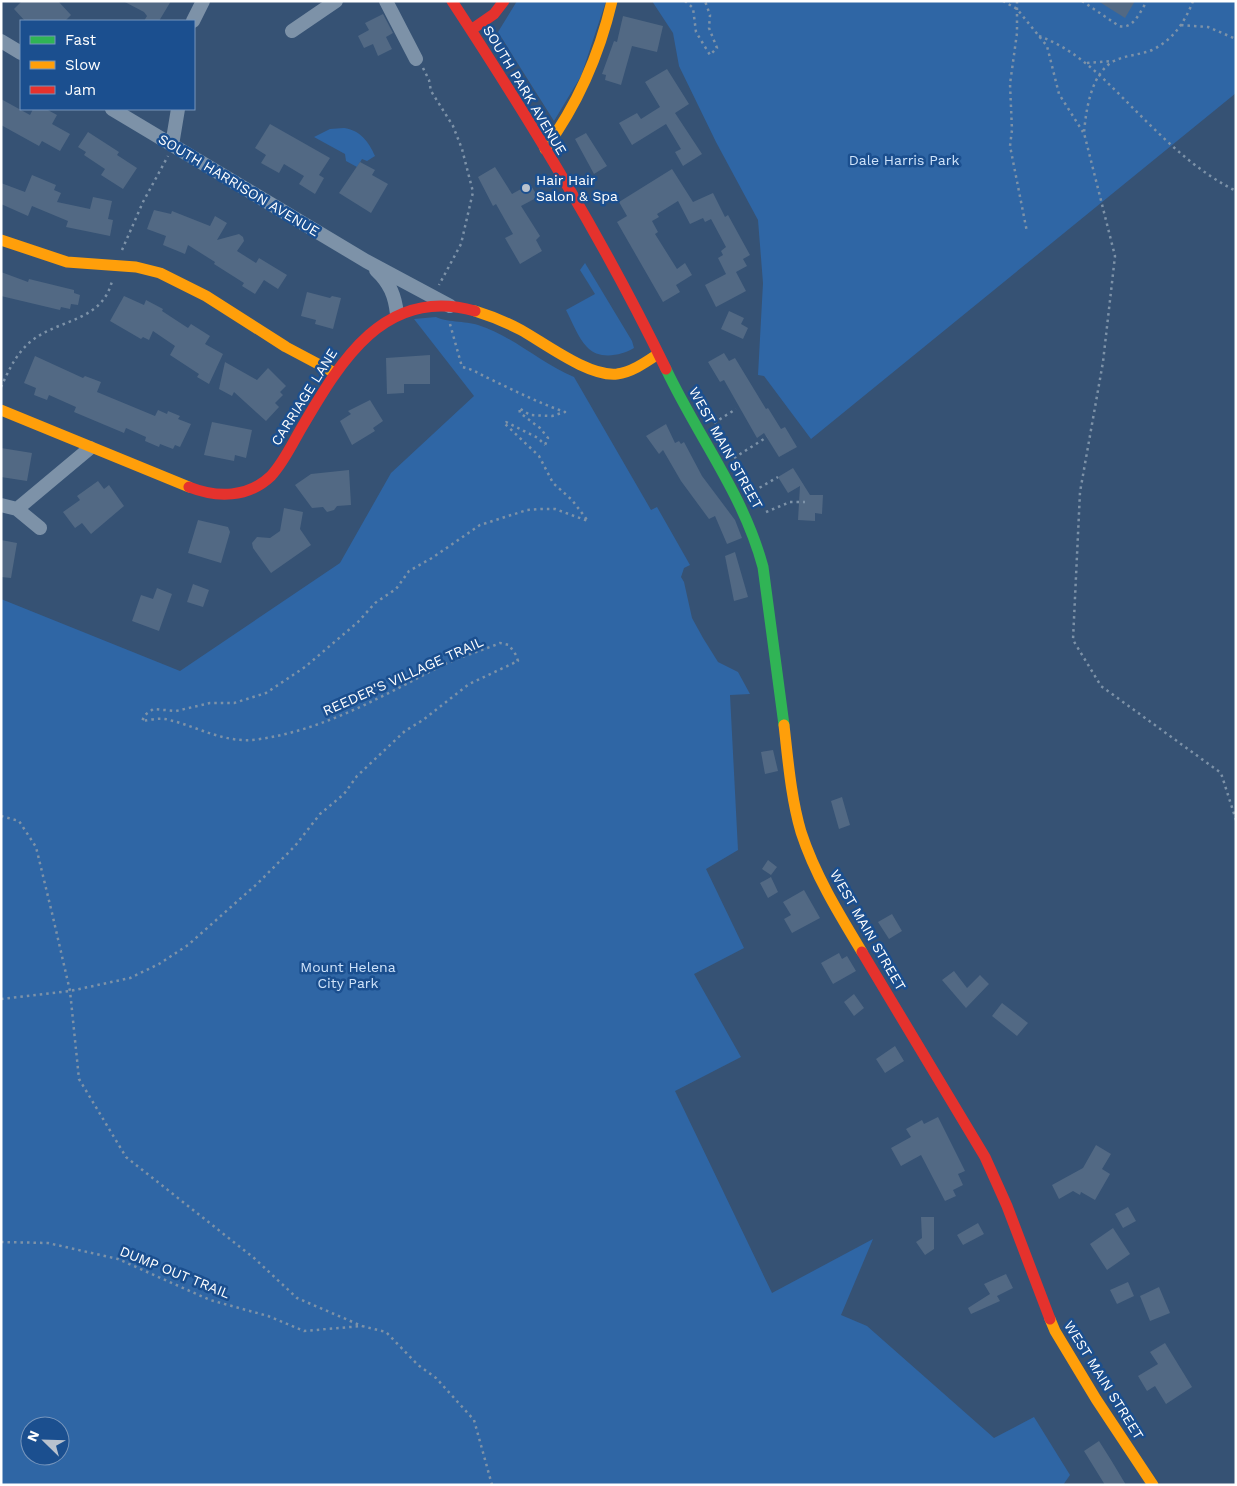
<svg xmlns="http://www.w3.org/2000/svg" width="1237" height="1486" font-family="'Work Sans',sans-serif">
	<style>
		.green { fill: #2f66a5; fill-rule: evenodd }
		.building { fill: #526984 }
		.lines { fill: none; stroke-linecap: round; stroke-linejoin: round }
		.path { stroke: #7d92a8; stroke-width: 2.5; stroke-dasharray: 2.5 4; stroke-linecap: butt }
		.street { stroke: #7d92a8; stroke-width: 14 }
		.fast { stroke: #30b455; stroke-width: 11 }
		.slow { stroke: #ff9f0a; stroke-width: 11 }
		.jam { stroke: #e5322d; stroke-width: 11 }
		.poi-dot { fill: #b9c2ce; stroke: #1b4f8f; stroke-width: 2 }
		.labels { text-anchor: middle; stroke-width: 5; stroke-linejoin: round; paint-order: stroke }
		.street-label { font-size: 14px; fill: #fff; stroke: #1b4f8f }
		.park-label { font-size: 14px; fill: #cfe3fa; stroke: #1b4f8f }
		.poi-label { font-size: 14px; fill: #fff; stroke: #1b4f8f; text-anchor: start }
	</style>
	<rect width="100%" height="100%" fill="#365274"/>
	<path class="green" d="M517,1H606L581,76L554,121L498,32Z
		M652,1H1236V93L811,439L764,376L758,375L763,283L758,220L716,142L679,66L673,33Z
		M344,128C360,130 369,142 375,156L367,161L362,159L357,167L346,161L345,154L314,137L330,129Z
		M585,263L632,341L634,348C621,356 598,360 587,347C578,338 572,321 566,310L595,294L580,270Z
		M436,317C444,322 466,321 478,325C513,336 540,363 574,377L651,510L657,507L690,565L684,568L681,577L684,582L692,618L703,638L718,662L738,672L750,694L730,695L738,850L706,869L744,948L694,974L741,1057L675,1091L772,1293L873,1239L841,1315L867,1326L994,1438L1034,1417L1070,1475L1063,1485H1V599L180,671L340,563L391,473L474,396L414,319ZM30,1426H60V1456H30Z"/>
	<path class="building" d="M22,1H58L71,15L65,21H25L14,9Z
		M123,1H171L159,21H144L147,16L144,12Z
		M1098,1H1135L1125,18Z
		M383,14L393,33L386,37L392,49L378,56L373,44L364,48L358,36L369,30L365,23Z
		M623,16L663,26L657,52L632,46L621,85L605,80L606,75L602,74L614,41L617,42Z
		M667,69L689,104L675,113L702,154L683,166L675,152L681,149L666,124L632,145L619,123L637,113L641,119L660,107L645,82Z
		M1,99L30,115L33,109H46L57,115L52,124L70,134L60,151L42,141L39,146L1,125Z
		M270,124L330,158L319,175L324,178L315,194L299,184L304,176L284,164L279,173L261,163L266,155L255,148Z
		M88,132L119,152L117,155L137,168L123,189L101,175L105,169L84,155L86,152L78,147Z
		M586,133L607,166L594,174L575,139Z
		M360,162L375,170L372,175L388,184L371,213L339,193Z
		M495,167L512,194L530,184L538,197L521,206L540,236L536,240L542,251L520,264L505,238L513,234L496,204L493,206L478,177Z
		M672,169L693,202L713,193L725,217L728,215L750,255L743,259L747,266L736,272L746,291L716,307L705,285L726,274L718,258L723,255L721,251L726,247L711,219L705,222L703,218L690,224L678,201L657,214L659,217L652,221L658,232L655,234L677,269L685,263L692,275L676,285L680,292L663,302L617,222L627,216L619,202Z
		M32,175L56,185L54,190L61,193L57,202L90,209L93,197L112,201L108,219L113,220L110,236L66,227L68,221L32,206L28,216L1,204V183L25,192Z
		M154,210L171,214L172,211L210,226L215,216L227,223L217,240L239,234L243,237L244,241L237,251L256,263L259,258L287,275L278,289L264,280L255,294L242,286L244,283L214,264L215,262L188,245L185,254L163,245L166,236L147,229Z
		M1,272L28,282L29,279L74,290V293L80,295L78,305L71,304L70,309L61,307L60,310L1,296Z
		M307,292L330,298L332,296L341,298L333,329L315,324L316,320L301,316Z
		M124,296L144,305L146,300L163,309L162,311L188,328L191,324L210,336L205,344L223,354L209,384L197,377L199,374L170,355L175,346L153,331L149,340L143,337L141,339L110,321Z
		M729,311L744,318L741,324L748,328L743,339L721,329Z
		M724,353L729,361L735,358L766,409L768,408L781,429L785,427L797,447L779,457L764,433L757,438L724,380L720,382L708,362Z
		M430,355V384H404V393L387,394L386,358Z
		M35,356L83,378L85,376L101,382L97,392L155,416L158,410L167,414L168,411L180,416L178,419L191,424L180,447L175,445L173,449L160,444L159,447L145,441L146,437L126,428L124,433L74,412L76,407L49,395L47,400L34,395L36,388L24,383Z
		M225,362L257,380L268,368L286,386L280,392L283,395L275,403L279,407L266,421L234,392L232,396L219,389Z
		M370,400L383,421L373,428L375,431L352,445L340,421L351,414L348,411Z
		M212,422L252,430L246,458L235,455L234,461L204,455Z
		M666,424L675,443L679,441L681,444L684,442L702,476L735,520L742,538L727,544L715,516L709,519L681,481L663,450L659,454L646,436Z
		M1,448L32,453L27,481L1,477Z
		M793,468L810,495H823L822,514L815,513V521L798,520L800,486L788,493L778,477Z
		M349,470L351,505L337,506L334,510L327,512L323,507L312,508L295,485L311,474Z
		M98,481L104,489L109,485L124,506L91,534L82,523L75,528L63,512L80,500L77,496Z
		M284,508L303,512L300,529L311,545L271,573L253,548L252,543L257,537L270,538L280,531Z
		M198,520L228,527L230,532L221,563L188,553Z
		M1,540L17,543L11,578L1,577Z
		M735,552L748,597L734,601L725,556Z
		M193,584L209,590L203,607L187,602Z
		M157,588L172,594L159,631L132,621L141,595L153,599Z
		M773,750L778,771L765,774L761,752Z
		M842,797L850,825L839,829L831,801Z
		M768,860L777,867L771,875L762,869Z
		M771,877L778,892L768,898L760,883Z
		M804,890L820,918L792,933L784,919L791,915L783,902Z
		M892,914L902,931L889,939L878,922Z
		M839,953L842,959L847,956L856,971L833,984L821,963Z
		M954,971L967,988L980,975L989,984L966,1008L942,980Z
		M854,994L864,1008L854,1016L844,1002Z
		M1002,1003L1028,1023L1017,1036L992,1016Z
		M895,1046L904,1061L885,1073L876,1059Z
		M938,1117L965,1171L958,1174L963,1185L953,1190L956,1196L945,1201L921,1155L901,1166L891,1148L911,1137L906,1129L922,1120L924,1124Z
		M1096,1145L1111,1154L1102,1169L1110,1174L1095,1200L1081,1192L1080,1195L1073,1191L1059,1199L1052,1185L1083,1168Z
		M1128,1207L1136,1221L1123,1228L1115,1214Z
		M921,1217H934V1249L925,1255L916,1242L922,1238Z
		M978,1223L984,1234L963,1245L957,1235Z
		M1113,1228L1130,1254L1107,1270L1090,1244Z
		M1006,1274L1013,1288L997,1296L1000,1301L971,1314L968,1308L990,1294L984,1284Z
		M1128,1282L1134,1296L1117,1304L1110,1290Z
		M1159,1287L1170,1313L1150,1321L1140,1296Z
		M1165,1343L1192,1387L1166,1404L1155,1386L1147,1391L1138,1376L1158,1364L1150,1352Z
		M1099,1441L1111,1460L1126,1485H1105L1084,1451Z"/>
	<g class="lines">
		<path class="path" d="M685,1L693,8L696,32L710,55L717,48L709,28L710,15L705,1
			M1003,1L1017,9L1047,46L1059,94L1083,132
			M1017,1V33L1010,84L1012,130L1010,146L1027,232
			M1082,1L1119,26C1133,30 1140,12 1147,1
			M1193,1C1185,22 1173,40 1152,50C1140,55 1126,55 1114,61C1091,73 1086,110 1084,133L1115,256L1103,362L1080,492L1073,640L1101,686L1221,773L1236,820
			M1181,25L1208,27L1236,39
			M1039,36C1074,49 1098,73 1124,99C1158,133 1192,169 1236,191
			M1087,63L1113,61
			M423,68L429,80L431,91L453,126L462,149L473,192L461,244L439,285
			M122,250L143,202L168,156
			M450,324L462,367C473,369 479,374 490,379C515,391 539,403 565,412L552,416L530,415L519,408L520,413L540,428L548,438L545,445
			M1,387C9,370 17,351 34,339C61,319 102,321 112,281
			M714,423L736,409
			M734,458L767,437
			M754,491L778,477
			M766,512L790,502H805
			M1,816L19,821L36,847L52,913L70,991L79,1079L126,1157L254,1258L297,1298L362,1326
			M1,999L70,991L130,978L159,964L188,945L258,883L295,846L320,814L344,794L357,776L405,731L423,720L469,684L518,661L516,655L509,645L500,643C481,651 462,656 443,665C384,695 327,729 260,739C225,745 198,726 165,719C158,718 149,720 142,721L145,715L153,709L176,711L210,703H234L266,693L305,667L358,622L375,603L396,589L409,571L432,558L480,525L527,510L541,509H555L588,521L572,500L553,483L539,456L504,423L506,422L538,438L545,445
			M1,1242L48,1243L118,1259L210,1300L268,1316L304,1331L362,1326L386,1332L418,1365L436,1378L474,1420L492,1485"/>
		<path class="street" d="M386,1L416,59
			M193,21L203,1
			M292,31L336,1
			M1,41L21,53
			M112,109L366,261L450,306
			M172,145L178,109
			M376,270C390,283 395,296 397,314
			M1,505L17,509L90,448
			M17,509L40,528"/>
		<path class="fast" d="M666,369C698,437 743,493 763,567L784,725"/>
		<path class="slow" d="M545,149C578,104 599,56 612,1
			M1,240L67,262L136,267L160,273L206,296L286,347L335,373
			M475,311C491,316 506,322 521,330C546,344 589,377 617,374C632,372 646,362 658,354
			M1,410L189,487
			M784,725C788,760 791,798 801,832C815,875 839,914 862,952
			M1050,1319L1055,1331L1096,1399L1153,1485"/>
		<path class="jam" d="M452,1C530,120 604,241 666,369
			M471,30L494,14L504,1
			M189,487C217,498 248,498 271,476C284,462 292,444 302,427C340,362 385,285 475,311
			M862,952L985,1157L1007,1206L1050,1319"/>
	</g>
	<circle class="poi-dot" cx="526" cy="188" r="5"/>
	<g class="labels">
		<g class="street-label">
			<text transform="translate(525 90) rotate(59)" y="5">SOUTH PARK AVENUE</text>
			<text transform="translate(239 185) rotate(31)" y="5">SOUTH HARRISON AVENUE</text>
			<text transform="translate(304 397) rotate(-58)" y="5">CARRIAGE LANE</text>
			<text transform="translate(726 448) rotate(61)" y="5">WEST MAIN STREET</text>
			<text transform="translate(403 676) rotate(-24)" y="5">REEDER'S VILLAGE TRAIL</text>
			<text transform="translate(868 930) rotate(60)" y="5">WEST MAIN STREET</text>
			<text transform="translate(175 1272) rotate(22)" y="5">DUMP OUT TRAIL</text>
			<text transform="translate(1104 1380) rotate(58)" y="5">WEST MAIN STREET</text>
		</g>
		<g class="park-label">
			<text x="904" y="165">Dale Harris Park</text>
			<text x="348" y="972">Mount Helena<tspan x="348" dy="16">City Park</tspan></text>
		</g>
		<g class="poi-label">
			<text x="536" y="185">Hair Hair<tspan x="536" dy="16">Salon &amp; Spa</tspan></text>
		</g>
	</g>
	<rect width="1237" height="1486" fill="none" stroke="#ffffff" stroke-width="5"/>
	<rect x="20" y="20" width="175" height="90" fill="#1b4f8f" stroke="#7695bc"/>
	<rect x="30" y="36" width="25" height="8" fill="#30b455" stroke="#7695bc"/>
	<text x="65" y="45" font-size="15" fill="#ffffff">Fast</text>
	<rect x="30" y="61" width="25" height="8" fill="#ff9f0a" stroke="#7695bc"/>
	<text x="65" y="70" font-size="15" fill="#ffffff">Slow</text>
	<rect x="30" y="86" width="25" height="8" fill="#e5322d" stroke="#7695bc"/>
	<text x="65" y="95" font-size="15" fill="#ffffff">Jam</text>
	<g transform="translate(45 1441) rotate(293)"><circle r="24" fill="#1b4f8f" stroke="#7695bc"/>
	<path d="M0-4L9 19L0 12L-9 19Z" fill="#b9c2ce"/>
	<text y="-8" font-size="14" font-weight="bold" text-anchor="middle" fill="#ffffff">N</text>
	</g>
</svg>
